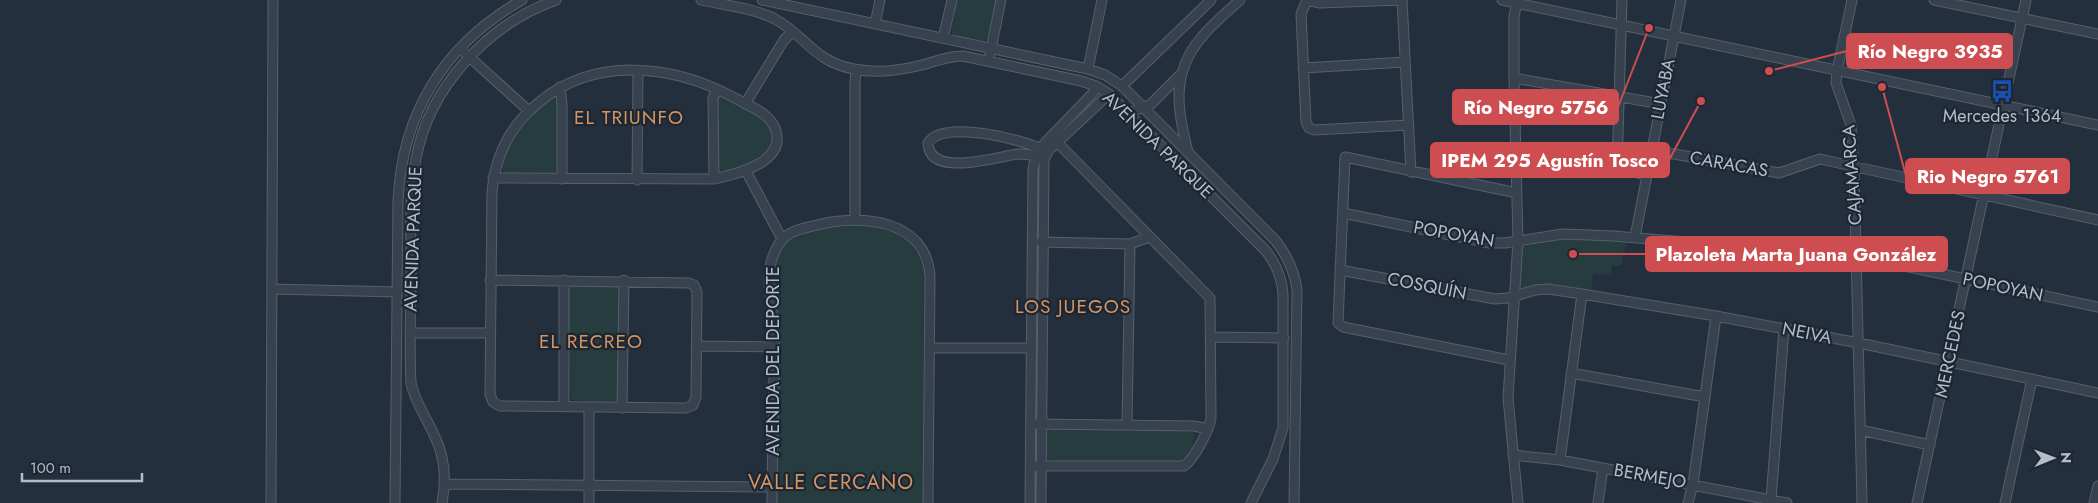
<svg xmlns="http://www.w3.org/2000/svg" width="2098" height="503" font-family="Jost,sans-serif">
	<style>
		.green { fill: #263c3f }
		.lines { fill: none; stroke-linecap: round; stroke-linejoin: round }
		.minor-casing { stroke: #565f6c; stroke-width: 11 }
		.minor { stroke: #38414e; stroke-width: 9 }
		.labels { text-anchor: middle; stroke-width: 4.5; stroke-linejoin: round; paint-order: stroke }
		.street-label { font-size: 18px; fill: #b4bcc9; stroke: #1d2633 }
		.poi-label { font-size: 18px; fill: #b4bcc9; stroke: #1d2633 }
		.neighbourhood-label { font-size: 19px; letter-spacing: 1px; fill: #d59563; stroke: #1d2633 }
		.quarter-label { font-size: 20px; letter-spacing: 1px; fill: #d59563; stroke: #1d2633 }
		.leader { fill: none; stroke: #ce4d50; stroke-width: 2 }
		.callout-dot { fill: #ce4d50; stroke: #1d2633; stroke-width: 2 }
		.callout { fill: #ce4d50; stroke: #ce4d50; stroke-width: 2 }
		.callout-label { font-size: 19px; text-anchor: middle; font-weight: bold; fill: #fff }
	</style>
	<rect width="100%" height="100%" fill="#242f3e"/>
	<path class="green" d="M957,0H996L989,38L983,41L954,37L951,34Z
		M721,97C739,106 778,119 770,145C767,151 763,156 757,159C747,164 735,167 724,172L717,167L716,102L718,98Z
		M551,99L555,100L558,108V167L552,175L505,173L502,170C499,149 532,107 551,99Z
		M849,224C884,228 917,232 924,272L923,503H774L771,280C773,273 774,264 776,257C786,229 824,228 849,224Z
		M1573,238L1627,241L1621,266L1612,265L1611,275L1593,274L1591,290C1566,287 1544,281 1521,291L1523,244Z
		M572,286H614L618,287L620,291L618,398L614,403L571,400L568,290L570,287Z
		M1053,429L1191,431L1195,434C1194,445 1189,457 1180,462L1054,461L1048,460L1046,456V433Z"/>
	<g class="lines">
		<defs>
			<path id="minor" d="M701,0C724,5 753,8 775,19C805,35 814,62 854,69C879,74 902,70 926,64C938,60 950,56 963,56L1081,81L1096,86L1109,94L1266,251C1276,264 1282,278 1283,294V428L1273,459L1251,503
				M762,0L1088,69L1105,75L1122,86L1275,240C1287,255 1294,270 1297,289L1294,503
				M1307,0L1301,14L1306,122L1309,128L1314,130L1409,125
				M1307,0L1319,3L1402,0
				M1402,0L1411,172
				M1502,0L2098,125
				M1852,0L1837,71L1836,83L1851,125L1854,166L1862,503
				M1934,0L2098,34
				M1517,3L1514,16V78L1518,241L1508,398L1518,503
				M875,24L880,0
				M943,38L952,0
				M465,53L529,111
				M990,54L1001,0
				M1303,68L1405,62
				M1088,69L1102,0
				M1514,78L1661,104
				M1122,86L1211,0
				M560,87L562,105V179
				M745,104L784,40L792,32
				M1129,113L1151,104L1180,75
				M1516,147L1594,166L1625,170L1646,175
				M1652,150L1779,173L1820,159L2098,220
				M1188,152C1177,110 1171,73 1201,38C1212,24 1227,12 1240,0
				M1041,158C1034,155 1026,154 1018,154C999,156 929,179 928,143C942,119 1022,139 1043,150
				M1617,169L1622,0
				M746,171L782,239
				M714,179L713,98L717,90
				M637,180L638,70
				M1343,213L1489,243H1505L1563,234L1613,236L1857,256L2098,307
				M855,219V83L856,70
				M1635,237L1681,0
				M1041,242L1130,244L1149,237
				M1340,270L1495,299L1508,298L1535,290L1548,289L1582,294L1716,316L1859,343L2098,393
				M490,280L689,283L694,285L697,292L696,397L693,405L686,408L500,406L493,402L490,394L492,192C495,156 509,127 537,104C593,56 671,64 733,97C747,105 768,112 775,128C788,162 737,174 714,179L493,178
				M564,280V407
				M272,289L398,292
				M410,333H490
				M1211,337L1284,338
				M696,346L774,347
				M930,348H1031
				M1509,360L1343,327L1338,323L1345,157L1517,193
				M1571,373L1705,397
				M622,408L624,280
				M1036,424L1194,426L1208,429
				M1127,425L1130,244
				M1860,430L1930,445
				M1513,455L1560,460L1787,503
				M1560,460L1582,294
				M1031,466H1184C1194,459 1209,431 1211,418L1210,298L1051,136
				M444,484L772,487
				M1771,500L1784,329
				M271,503L273,0
				M395,503L398,201C402,112 445,44 522,0
				M442,503C446,481 445,457 435,437C427,418 415,403 411,383C409,345 411,307 411,269C411,232 409,195 416,159C429,87 488,24 556,0
				M589,503V407
				M772,503C772,446 775,389 774,332C773,308 764,279 773,256C775,251 778,244 782,240C790,230 805,228 817,225C861,214 927,219 930,277L928,503
				M1030,503L1033,169L1036,156L1040,148L1093,93L1096,86
				M1041,503L1044,159L1049,150L1109,94
				M1598,503L1603,468
				M1688,503L1693,484L1716,316
				M1917,503L2026,0
				M2005,503L2032,379
				M2094,503L2098,486"/>
		</defs>
		<use href="#minor" class="minor-casing"/>
		<use href="#minor" class="minor"/>
	</g>
	<defs>
		<symbol id="bus-bare" viewBox="-9 -9 18 18"><path d="M-5-6H5V4H4V6H2V4H-2V6H-4V4H-5ZM-3.5-4V0h7V-4ZM-3.5 1.2v1.5H-2V1.2ZM2 1.2v1.5H3.5V1.2Z" fill="#1a4fb4" stroke="#1d2633" stroke-width="2.5" paint-order="stroke"/></symbol>
	</defs>
	<g fill-rule="evenodd">
		<use href="#bus-bare" x="1986" y="75" width="32" height="32"/>
	</g>
	<g class="labels">
		<g class="street-label">
			<text transform="translate(1663 89) rotate(-79)" y="6">LUYABA</text>
			<text transform="translate(1158 145) rotate(44)" y="6">AVENIDA PARQUE</text>
			<text transform="translate(1729 164) rotate(10)" y="6">CARACAS</text>
			<text transform="translate(1852 175) rotate(-94)" y="6">CAJAMARCA</text>
			<text transform="translate(1454 234) rotate(10)" y="6">POPOYAN</text>
			<text transform="translate(413 239) rotate(-88)" y="6">AVENIDA PARQUE</text>
			<text transform="translate(1427 286) rotate(11)" y="6">COSQUÍN</text>
			<text transform="translate(2003 287) rotate(12)" y="6">POPOYAN</text>
			<text transform="translate(1807 333) rotate(11)" y="6">NEIVA</text>
			<text transform="translate(1950 354) rotate(-78)" y="6">MERCEDES</text>
			<text transform="translate(773 361) rotate(-90)" y="6">AVENIDA DEL DEPORTE</text>
			<text transform="translate(1650 476) rotate(10)" y="6">BERMEJO</text>
		</g>
		<g class="poi-label">
			<text x="2002" y="122">Mercedes 1364</text>
		</g>
		<g class="neighbourhood-label">
			<text x="629" y="124">EL TRIUNFO</text>
			<text x="1073" y="313">LOS JUEGOS</text>
			<text x="591" y="348">EL RECREO</text>
		</g>
		<g class="quarter-label">
			<text x="831" y="489">VALLE CERCANO</text>
		</g>
	</g>
	<path class="leader" d="M1769 71L1847 51M1649 28L1618 107M1701 101L1669 160M1882 87L1906 176M1573 254L1646 254"/>
	<g class="callout-dot">
		<circle cx="1769" cy="71" r="5"/>
		<circle cx="1649" cy="28" r="5"/>
		<circle cx="1701" cy="101" r="5"/>
		<circle cx="1882" cy="87" r="5"/>
		<circle cx="1573" cy="254" r="5"/>
	</g>
	<g class="callout">
		<rect x="1847" y="34" width="165" height="34" rx="5"/>
		<rect x="1453" y="90" width="165" height="34" rx="5"/>
		<rect x="1431" y="143" width="238" height="34" rx="5"/>
		<rect x="1906" y="159" width="163" height="34" rx="5"/>
		<rect x="1646" y="237" width="301" height="34" rx="5"/>
	</g>
	<g class="callout-label">
		<text x="1930" y="58">Río Negro 3935</text>
		<text x="1536" y="114">Río Negro 5756</text>
		<text x="1550" y="167">IPEM 295 Agustín Tosco</text>
		<text x="1988" y="183">Rio Negro 5761</text>
		<text x="1796" y="261">Plazoleta Marta Juana González</text>
	</g>
	<g transform="translate(2053 458) rotate(89)" stroke="#1d2633" stroke-width="4" paint-order="stroke">
	<path d="M0-4L9 19L0 12L-9 19Z" fill="#b4bcc9"/>
	<text y="-8" font-size="14" font-weight="bold" text-anchor="middle" fill="#b4bcc9">N</text>
	</g>
	<path d="M22 473v8h120v-8" fill="none" stroke="#b4bcc9" stroke-width="2.5"/>
	<text x="30" y="473" font-size="15" fill="#b4bcc9" stroke="#1d2633" stroke-width="4" paint-order="stroke">100 m</text>
</svg>
